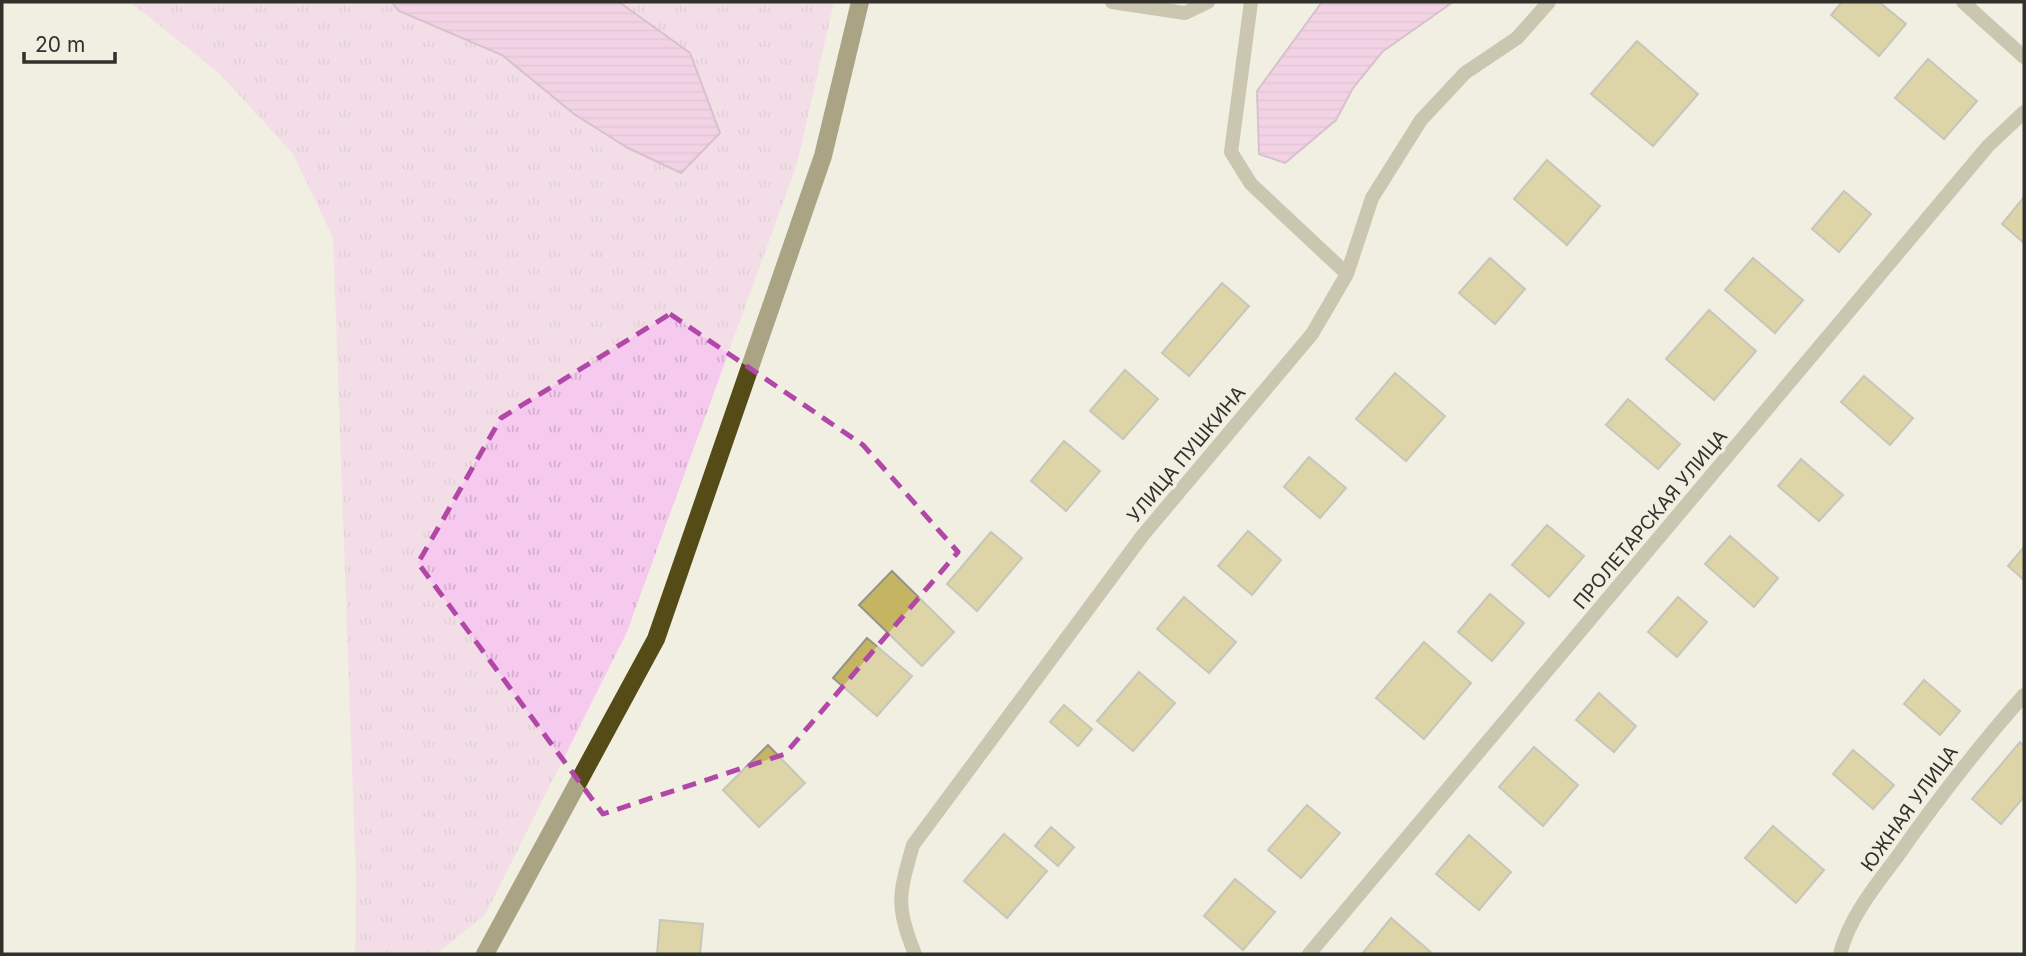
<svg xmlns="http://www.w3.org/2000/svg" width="2026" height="956" font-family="Inter,sans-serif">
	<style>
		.grass { fill: url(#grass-tufts) }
		.water { fill: url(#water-rules); stroke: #ba8bb1; stroke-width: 2 }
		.building { fill: #c5b562; stroke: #969489; stroke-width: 2 }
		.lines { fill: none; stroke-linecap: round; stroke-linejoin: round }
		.service { stroke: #9b9473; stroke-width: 14 }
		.minor { stroke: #9b9473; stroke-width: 14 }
		.primary { stroke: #544b16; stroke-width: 18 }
		.marked { fill: none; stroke: #b247a8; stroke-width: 5; stroke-dasharray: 14 9; stroke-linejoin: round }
		.labels { text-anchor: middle; stroke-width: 7; stroke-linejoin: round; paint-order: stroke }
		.street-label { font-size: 19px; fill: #31302b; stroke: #f1efe2 }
	</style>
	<defs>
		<pattern id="grass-tufts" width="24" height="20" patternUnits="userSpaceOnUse" patternTransform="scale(1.75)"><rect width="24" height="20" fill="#f6caef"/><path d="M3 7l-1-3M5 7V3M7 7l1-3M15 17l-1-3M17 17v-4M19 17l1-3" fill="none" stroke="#d3aecd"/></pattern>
		<pattern id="water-rules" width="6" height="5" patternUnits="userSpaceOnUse" patternTransform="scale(1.75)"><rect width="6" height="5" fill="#f4b2ea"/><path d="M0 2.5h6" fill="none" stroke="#d299c9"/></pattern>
	</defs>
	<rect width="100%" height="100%" fill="#f1efe2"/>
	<path class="grass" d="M130,2H391L399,11L502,55L574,114L690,53L619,2H834L797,164L627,632L485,915L436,954H355L356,881L333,238L293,154L220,74Z"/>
	<path class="water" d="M391,2H619L690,53L720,133L681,173L628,148L574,114L502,55L399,11Z
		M1322,2H1453L1382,52L1353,88L1336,120L1285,163L1259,154L1257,91Z"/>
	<path class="building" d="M1842,2H1879L1906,24L1879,56L1831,15Z
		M1637,41L1698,94L1653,146L1591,94Z
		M1928,59L1977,101L1944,139L1895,98Z
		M1547,160L1600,206L1567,245L1514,199Z
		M1844,191L1871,214L1839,252L1812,229Z
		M2024,197V243L2002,224Z
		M1490,258L1525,289L1495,324L1459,293Z
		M1753,258L1803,300L1775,333L1725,290Z
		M1222,283L1249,306L1189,376L1162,353Z
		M1709,310L1756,351L1714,400L1666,359Z
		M1125,370L1158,399L1123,439L1090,411Z
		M1395,373L1445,416L1406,461L1356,419Z
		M1864,376L1913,418L1890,445L1841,402Z
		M1628,399L1680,444L1658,469L1606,425Z
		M1064,441L1100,471L1066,511L1031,481Z
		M1309,457L1346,488L1320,518L1284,487Z
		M1801,459L1843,495L1819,521L1778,486Z
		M1547,525L1584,556L1549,597L1512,565Z
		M1248,531L1281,560L1252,595L1218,566Z
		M991,532L1022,558L977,611L947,584Z
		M1730,536L1778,578L1754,607L1705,564Z
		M2024,547V580L2008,566Z
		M892,571L954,632L922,666L859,605Z
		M1490,594L1524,623L1492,661L1458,632Z
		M1184,597L1236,642L1209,673L1157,629Z
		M1678,597L1707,622L1677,657L1648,632Z
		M867,638L912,676L877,716L833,678Z
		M1424,642L1471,683L1424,739L1376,698Z
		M1139,672L1175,703L1133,751L1097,721Z
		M1924,680L1960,711L1940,735L1904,704Z
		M1599,693L1636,726L1614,752L1576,720Z
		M1064,705L1092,729L1078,746L1050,722Z
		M2020,742L2024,746V797L2001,824L1972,799Z
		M768,745L805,783L759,827L723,790Z
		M1534,747L1578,785L1543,826L1499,787Z
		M1853,750L1894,785L1873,809L1833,774Z
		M1307,805L1340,833L1301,878L1268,850Z
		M1773,826L1824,870L1796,903L1745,858Z
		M1051,827L1074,847L1058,866L1035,846Z
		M1004,834L1047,871L1007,918L964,881Z
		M1469,835L1511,872L1479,910L1436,874Z
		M1235,879L1275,912L1243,950L1204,916Z
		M1391,918L1433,954H1362Z
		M660,920L703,924L700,954H657Z"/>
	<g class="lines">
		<path class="service" d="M1112,2L1185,13L1208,2"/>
		<path class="minor" d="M1251,2L1231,152L1251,184L1347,274
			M1963,2L2024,57
			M915,954C895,906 899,894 913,845L1143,535L1312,334L1347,274L1372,198L1421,120L1465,73L1517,38L1549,2
			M1309,954L1988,146L2024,112
			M1840,954C1849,918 1875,886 1897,857C1937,800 1978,747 2024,695"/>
		<path class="primary" d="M485,954L656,639L823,156L860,2"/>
	</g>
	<path d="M0 0H2026V956H0ZM670,314L863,445L958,552L785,754L603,814L418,563L501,418Z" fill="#f1efe2" fill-opacity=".55" fill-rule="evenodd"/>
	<path class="marked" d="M670,314L863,445L958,552L785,754L603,814L418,563L501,418Z"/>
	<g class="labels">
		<g class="street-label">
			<text transform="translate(1186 454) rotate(-50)" y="7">УЛИЦА ПУШКИНА</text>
			<text transform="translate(1650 519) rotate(-50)" y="7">ПРОЛЕТАРСКАЯ УЛИЦА</text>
			<text transform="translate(1909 808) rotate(-54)" y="7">ЮЖНАЯ УЛИЦА</text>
		</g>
	</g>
	<rect width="2026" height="956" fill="none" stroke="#31302b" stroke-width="7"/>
	<path d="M24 52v10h91v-10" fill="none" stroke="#31302b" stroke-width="3.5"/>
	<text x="35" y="52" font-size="21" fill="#31302b" stroke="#f1efe2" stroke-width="5" paint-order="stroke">20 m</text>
</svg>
